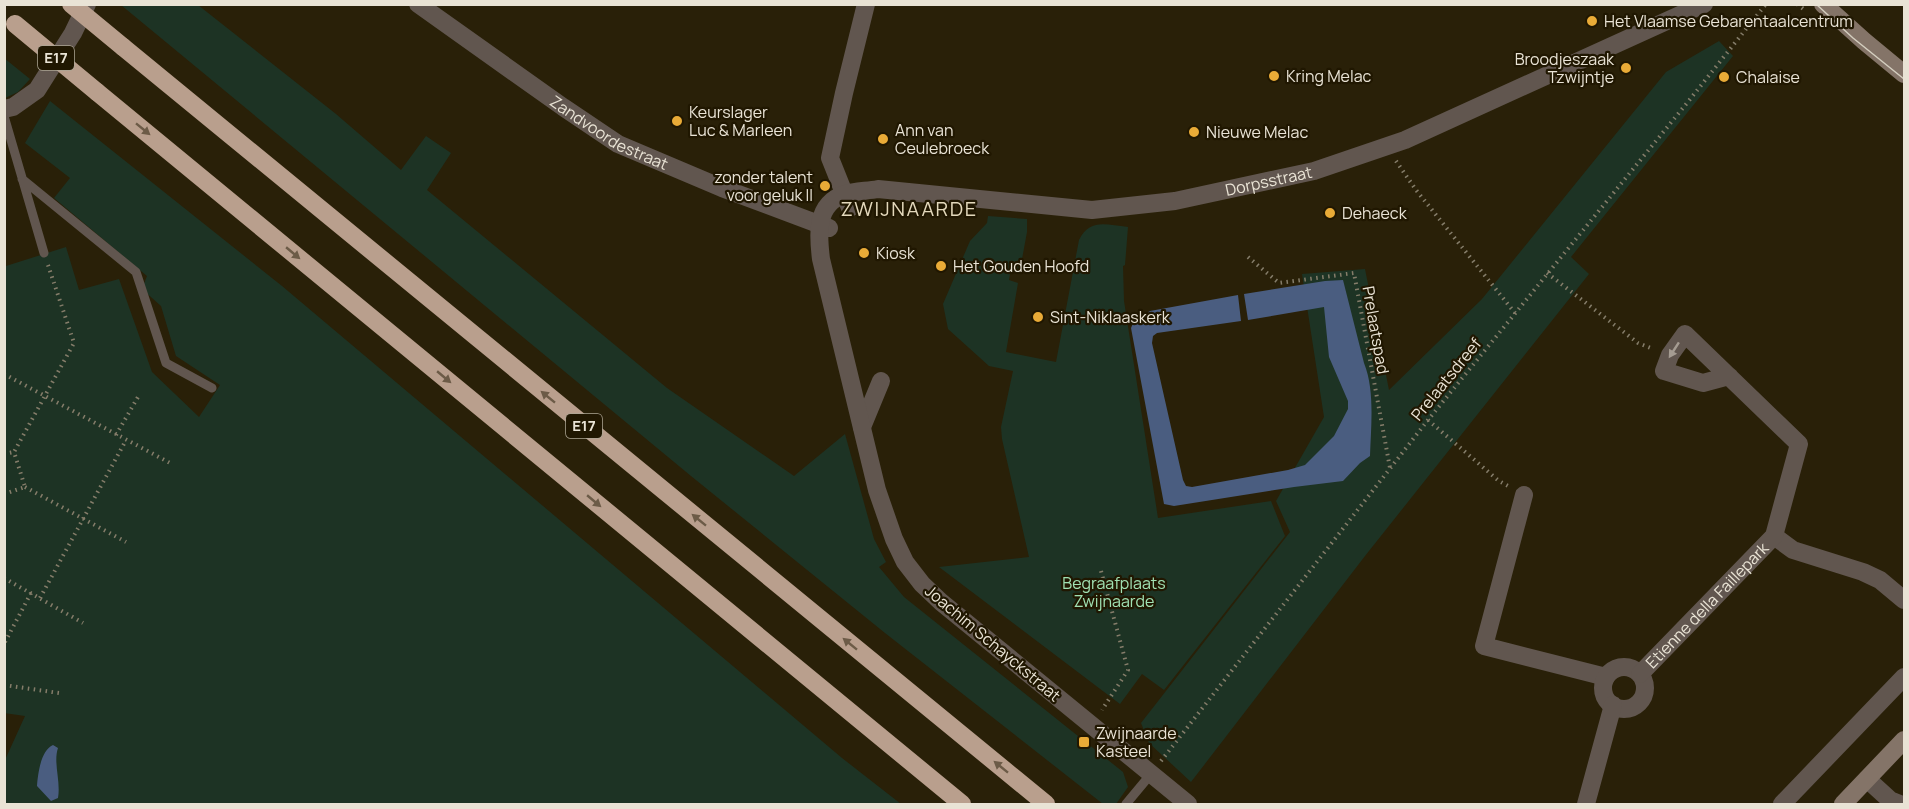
<svg xmlns="http://www.w3.org/2000/svg" width="1909" height="809" font-family="Manrope,sans-serif">
	<style>
		.green { fill: #1d3324 }
		.water { fill: #4a5d80 }
		.lines { fill: none; stroke-linecap: round; stroke-linejoin: round }
		.path { stroke: #857d6a; stroke-width: 4; stroke-dasharray: 1.5 4.5; stroke-linecap: butt }
		.lane { stroke: #61564f; stroke-width: 9 }
		.street { stroke: #61564f; stroke-width: 18 }
		.secondary { stroke: #847468; stroke-width: 18 }
		.highway { stroke: #b99f8d; stroke-width: 18 }
		.tram { stroke: #d4cebf; stroke-width: 1.5 }
		.highway-bridge { stroke: #b99f8d; stroke-width: 18 }
		.oneway { fill: #6c5b47 }
		.oneway2 { fill: #a59c92 }
		.poi-dot { fill: #e9ab37; stroke: #201701; stroke-width: 2 }
		.labels { text-anchor: middle; stroke-width: 4.5; stroke-linejoin: round; paint-order: stroke }
		.shield { fill: #201701; stroke: #ada695; stroke-width: 1.5 }
		.shield-label { font-size: 15px; font-weight: bold; fill: #e9e3d5 }
		.poi-label { font-size: 16px; fill: #e9e3d5; stroke: #201701; text-anchor: start }
		.street-label { font-size: 16px; fill: #e9e3d5; stroke: #201701 }
		.park-label { font-size: 16px; fill: #a0e1b3; stroke: #201701 }
		.quarter-label { font-size: 20px; letter-spacing: 1.5px; fill: #e3d8bb; stroke: #201701 }
	</style>
	<rect width="100%" height="100%" fill="#292008"/>
	<path class="green" d="M121,5H198L336,114L401,170L426,136L451,153L427,190L667,388L794,476L845,434L874,539L886,562L879,567L904,597L1123,772L1128,787L1116,804H1103L885,633L691,476Z
		M1719,41L1733,56L1571,257L1589,274L1365,556L1191,782L1149,743L1141,723L1290,532L1276,501L1324,417L1302,274L1365,269L1389,390L1482,299L1666,72Z
		M4,58L30,79L18,92L5,98Z
		M50,101L282,286L842,758L901,804H5V760L25,716L4,713L6,266L66,247L79,290L119,279L152,372L199,417L220,385L176,356L161,306L142,289L147,276L54,198L70,178L25,143Z
		M988,216L1027,219V232L1020,270L1011,268L1009,280L1018,283L1006,352L1056,362L1079,240C1090,218 1106,225 1128,227L1125,265L1123,266L1124,301L1158,518L1271,501L1285,536L1164,690L1142,674L1120,704L939,567L1029,557L1002,439L1001,427L1013,371L989,366L948,329L943,304L970,241L987,223Z"/>
	<path class="water" d="M1343,280L1364,363C1375,390 1371,426 1370,456L1360,463L1343,481L1294,487L1174,506L1164,504L1131,328L1134,321L1150,311L1238,295L1241,321L1157,333L1153,336L1152,343L1183,480L1186,486L1192,487L1288,470L1305,465L1334,436L1348,409V401L1329,357L1324,307L1248,320L1244,294L1325,281Z
		M53,745L58,748C53,763 61,781 58,798L51,801L37,786C38,773 41,750 53,745Z"/>
	<g class="lines">
		<path class="path" d="M1797,4L1806,11
			M1396,161L1416,190L1515,313
			M1248,257L1279,283L1354,273L1390,468
			M1547,273L1638,343L1653,349
			M4,374L170,463
			M1428,420L1499,481L1510,487
			M116,435L138,397
			M4,454L14,452
			M25,487L126,542
			M4,494L25,487L14,452L74,343L48,265
			M1101,571L1128,670L1102,710
			M4,578L83,623
			M40,598L126,440
			M5,642L31,593
			M4,685L59,693
			M1161,761L1428,420L1687,103L1766,4"/>
		<path class="lane" d="M4,116L44,253
			M22,179L136,272L166,363L212,388
			M1126,804L1151,774"/>
		<g class="street">
			<path id="s1" d="M418,4L563,107L618,144L722,188L829,228"/>
			<path d="M4,109L13,107L37,90L73,33L87,4"/>
			<path d="M850,208L830,158L844,93L866,4"/>
			<path d="M862,427L881,381"/>
			<path d="M1524,495L1484,646L1606,677"/>
			<path d="M1774,536L1793,550L1863,572L1880,580L1904,600"/>
			<circle cx="1624" cy="688" r="21"/>
			<path id="s2" d="M1640,674L1774,536L1799,444L1685,334L1670,355L1664,371L1703,383L1729,376"/>
			<path d="M1867,779L1890,800L1900,804"/>
			<path id="s3" d="M1188,804L941,602L922,584L905,562L894,539L877,490L821,259C818,235 815,204 845,194C855,191 867,191 878,189L1092,210L1175,201L1314,171L1405,140L1704,4"/>
			<path d="M1586,804L1613,705"/>
			<path d="M1782,804L1904,677"/>
		</g>
		<path class="secondary" d="M1823,4L1864,41L1904,74
			M1843,804L1904,740"/>
		<path class="highway" d="M123,47L1046,804
			M97,92L962,804"/>
		<path class="tram" d="M1816,4L1853,38L1904,79"/>
		<path class="highway-bridge" d="M71,4L123,47
			M15,24L97,92"/>
	</g>
	<defs><path id="oneway-solid" d="M-6-.8H1V-3.2L6.5 0L1 3.2V.8H-6Z" transform="scale(1.5)"/></defs>
	<g class="oneway">
		<use href="#oneway-solid" transform="translate(143 129) rotate(39)"/>
		<use href="#oneway-solid" transform="translate(293 253) rotate(40)"/>
		<use href="#oneway-solid" transform="translate(444 377) rotate(40)"/>
		<use href="#oneway-solid" transform="translate(548 397) rotate(-141)"/>
		<use href="#oneway-solid" transform="translate(594 501) rotate(40)"/>
		<use href="#oneway-solid" transform="translate(699 520) rotate(-141)"/>
		<use href="#oneway-solid" transform="translate(850 644) rotate(-141)"/>
		<use href="#oneway-solid" transform="translate(1001 767) rotate(-141)"/>
	</g>
	<use class="oneway2" href="#oneway-solid" transform="translate(1674 350) rotate(123)"/>
	<g class="poi-dot">
		<circle cx="1592" cy="21" r="6"/>
		<circle cx="1626" cy="68" r="6"/>
		<circle cx="1274" cy="76" r="6"/>
		<circle cx="1724" cy="77" r="6"/>
		<circle cx="677" cy="121" r="6"/>
		<circle cx="1194" cy="132" r="6"/>
		<circle cx="883" cy="139" r="6"/>
		<circle cx="825" cy="186" r="6"/>
		<circle cx="1330" cy="213" r="6"/>
		<circle cx="864" cy="253" r="6"/>
		<circle cx="941" cy="266" r="6"/>
		<circle cx="1038" cy="317" r="6"/>
		<rect x="1078" y="736" width="12" height="12" rx="3"/>
	</g>
	<g class="labels">
		<g class="shield">
			<rect x="38" y="46" width="36" height="24" rx="4.5"/>
			<rect x="566" y="414" width="36" height="24" rx="4.5"/>
		</g>
		<g class="shield-label">
			<text x="56" y="63">E17</text>
			<text x="584" y="431">E17</text>
		</g>
		<g class="poi-label">
			<text x="1604" y="27">Het Vlaamse Gebarentaalcentrum</text>
			<text x="1614" y="65" text-anchor="end">Broodjeszaak<tspan x="1614" dy="18">Tzwijntje</tspan></text>
			<text x="1286" y="82">Kring Melac</text>
			<text x="1736" y="83">Chalaise</text>
			<text x="689" y="118">Keurslager<tspan x="689" dy="18">Luc &amp; Marleen</tspan></text>
			<text x="895" y="136">Ann van<tspan x="895" dy="18">Ceulebroeck</tspan></text>
			<text x="1206" y="138">Nieuwe Melac</text>
			<text x="813" y="183" text-anchor="end">zonder talent<tspan x="813" dy="18">voor geluk II</tspan></text>
			<text x="1342" y="219">Dehaeck</text>
			<text x="876" y="259">Kiosk</text>
			<text x="953" y="272">Het Gouden Hoofd</text>
			<text x="1050" y="323">Sint-Niklaaskerk</text>
			<text x="1096" y="739">Zwijnaarde<tspan x="1096" dy="18">Kasteel</tspan></text>
		</g>
		<g class="street-label">
			<text dy="6" stroke="none"><textPath href="#s1" startOffset="231">Zandvoordestraat</textPath></text>
			<text dy="6" stroke="none"><textPath href="#s3" startOffset="1192">Dorpsstraat</textPath></text>
			<text transform="translate(1376 330) rotate(80)" y="6">Prelaatspad</text>
			<text transform="translate(1446 379) rotate(-51)" y="6">Prelaatsdreef</text>
			<text dy="6" stroke="none"><textPath href="#s2" startOffset="96">Etienne della Faillepark</textPath></text>
			<text transform="translate(993 643) rotate(40)" y="6">Joachim Schayckstraat</text>
		</g>
		<g class="park-label">
			<text x="1114" y="589">Begraafplaats<tspan x="1114" dy="18">Zwijnaarde</tspan></text>
		</g>
		<g class="quarter-label">
			<text x="909" y="216">ZWIJNAARDE</text>
		</g>
	</g>
	<rect width="1909" height="809" fill="none" stroke="#e9e3d5" stroke-width="12"/>
</svg>
